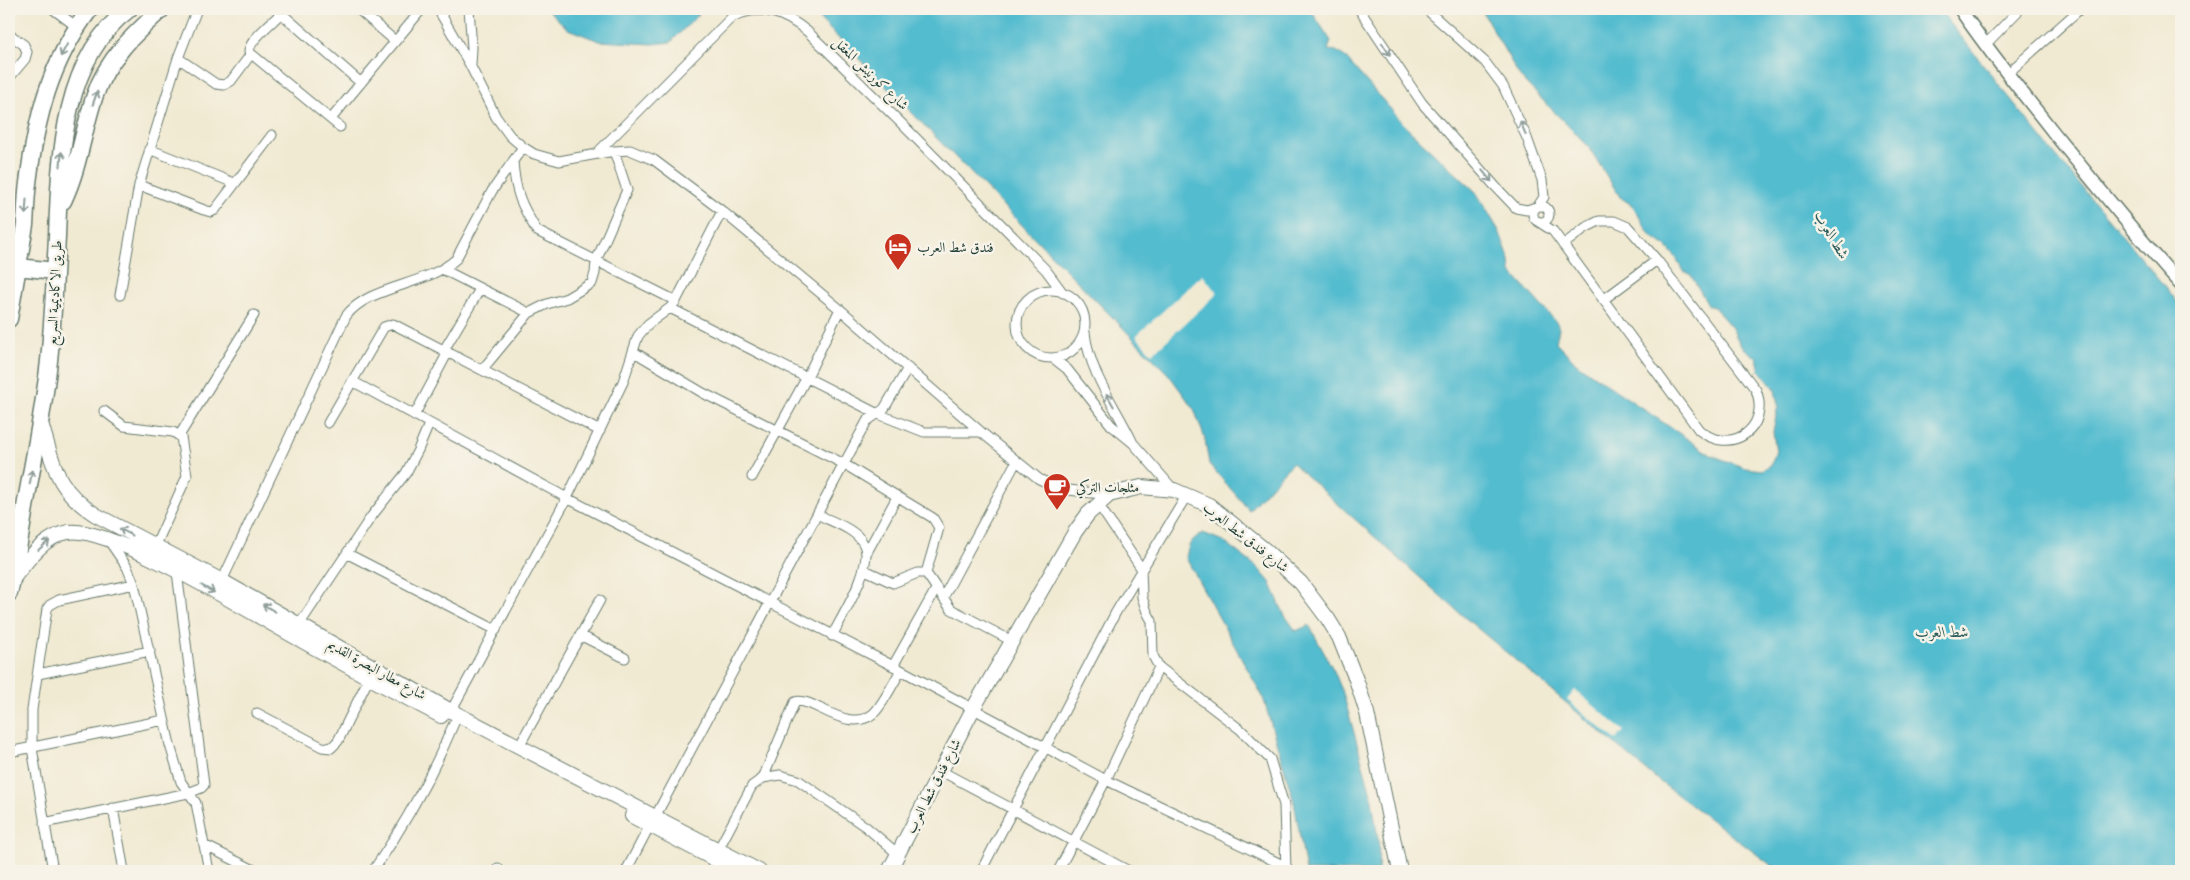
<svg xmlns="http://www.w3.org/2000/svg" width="2190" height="880" font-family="'IM FELL English',Amiri,serif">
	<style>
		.water { fill: #53bccf; stroke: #397c82 }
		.pier { fill: #f1ead3 }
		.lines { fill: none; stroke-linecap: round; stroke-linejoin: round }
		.street-casing { stroke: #687a6c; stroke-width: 11 }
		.secondary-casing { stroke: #687a6c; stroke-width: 15 }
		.primary-casing { stroke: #687a6c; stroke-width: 16 }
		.highway-casing { stroke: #687a6c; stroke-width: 19 }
		.street { stroke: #fff; stroke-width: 9 }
		.secondary { stroke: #fff; stroke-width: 12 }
		.primary { stroke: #fff; stroke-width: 14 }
		.highway { stroke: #fff; stroke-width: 16 }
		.oneway { stroke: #8f9e9a }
		.labels { text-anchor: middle; stroke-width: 5; stroke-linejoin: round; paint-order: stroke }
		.street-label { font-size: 14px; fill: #1f3d34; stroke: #f7f3e8 }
		.poi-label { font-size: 14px; fill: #1f3d34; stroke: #f7f3e8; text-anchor: start }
		.water-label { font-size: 15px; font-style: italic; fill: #2c5d5b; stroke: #f7f3e8 }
	</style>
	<rect width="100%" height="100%" fill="#f7f3e8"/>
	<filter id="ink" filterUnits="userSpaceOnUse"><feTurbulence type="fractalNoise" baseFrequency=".02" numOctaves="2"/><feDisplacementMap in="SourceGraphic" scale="10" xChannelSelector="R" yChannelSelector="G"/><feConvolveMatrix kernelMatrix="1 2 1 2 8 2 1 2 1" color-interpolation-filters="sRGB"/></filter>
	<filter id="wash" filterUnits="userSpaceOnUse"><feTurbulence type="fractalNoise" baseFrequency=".0096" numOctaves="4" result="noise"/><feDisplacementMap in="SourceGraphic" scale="20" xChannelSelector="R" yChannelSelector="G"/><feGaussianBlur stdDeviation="1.12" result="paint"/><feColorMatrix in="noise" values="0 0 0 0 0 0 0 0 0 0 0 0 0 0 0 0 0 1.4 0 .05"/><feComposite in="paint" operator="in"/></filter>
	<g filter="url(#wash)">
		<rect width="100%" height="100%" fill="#f1ead3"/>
		<path class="water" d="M547,9H704L671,42L653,44L599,41L568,29Z
			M810,9H1310L1331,41L1328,50L1336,51L1343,55L1410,131L1476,192L1499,231L1510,260L1511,272L1557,323L1559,329L1556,342L1577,364L1711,455L1745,468L1762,470L1771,465L1776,451L1773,432L1778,405L1775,390L1760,371L1757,358L1741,346L1732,328L1714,307L1709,306L1690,274L1682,270L1677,259L1667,247L1650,235L1633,206L1620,197L1588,146L1520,77L1481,9H1939L2056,156L2181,306V871H1779L1659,781L1463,616L1292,463L1249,510L1209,464L1205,439L1194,409L1169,375Z
			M1203,533L1223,541L1257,567L1270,582L1284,614L1296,631L1309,625L1334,671L1343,693L1371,794L1379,846L1378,871H1306L1294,802L1263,697L1186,558C1188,545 1191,539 1203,533Z"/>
		<path class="pier" d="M1202,275L1218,293L1152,354L1136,336Z
			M1575,690L1624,731L1616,740L1567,700Z"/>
	</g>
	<g filter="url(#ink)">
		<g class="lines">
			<defs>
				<path id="street" d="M53,9L77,27
					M285,9C277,19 248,40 249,52L340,127
					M358,9L395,41
					M438,9L470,65L496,117L510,136L523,147L534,154L559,161L614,151L630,150L654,160L722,211L842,311L981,432L1039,479L1061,489L1109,495
					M469,9L472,48L471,65
					M1359,9L1422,103L1494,185L1516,208L1527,210L1536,207
					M1426,9L1485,62L1503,86L1527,138L1542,180L1544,197L1538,206
					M281,13L361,83
					M9,34L24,45L27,52L25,59L9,78
					M1985,45L2020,9
					M178,58L216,84L224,85L231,81L251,54
					M2007,74L2080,9
					M331,119L422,9
					M149,149L234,183
					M596,154L732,17C761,3 785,13 808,32L900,122L1046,270L1063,293
					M513,161C515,192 521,205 537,231L676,301
					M139,185L204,210L211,212L215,210L272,135
					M1533 214a8 8 0 1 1 16 0a8 8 0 1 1-16 0Z
					M1539,222L1553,231L1699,430C1730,456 1771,429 1756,390L1657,260L1628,227L1614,221H1599L1585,228L1563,245
					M442,269L529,313
					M1017 324a34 34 0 1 1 68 0a34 34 0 1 1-68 0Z
					M120,295L139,185L178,58L197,9
					M1603,300L1657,260
					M670,308L878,414L924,432H981
					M1085,332C1089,373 1115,405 1132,441
					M444,350L480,289
					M634,352L703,393L844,464L933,518L939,528L926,573L951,609L1012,641
					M1053,358L1067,369L1111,425L1133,443L1174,490
					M482,370L529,313L547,304L567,298L592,283L595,273L596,261L627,190L614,151
					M352,381L567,498L901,670L1106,780L1287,867
					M104,411L124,426L173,432L181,437L187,476L155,547
					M414,416L448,352
					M328,423L381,332L384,327L393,324L600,431
					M179,436L254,315
					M752,477L807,377L840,309
					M1098,504L1141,568L1142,597L1147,612L1152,621L1153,656L1159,667L1241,730L1270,759L1284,805L1286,871
					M817,514C832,522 854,528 863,543C876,563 842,616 832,636
					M109,541L127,567L134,584L170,745L181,782L196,803L209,871
					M348,554L496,630
					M866,554L897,497
					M865,570L893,583L918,573H926
					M222,581L346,316C369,285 425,287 456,259L492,191L523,147
					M943,598L1016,462
					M299,625L371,517L406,473L418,450L429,424
					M580,635L625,658
					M893,666L936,589
					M38,674L150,651
					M451,711L567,498L623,382L638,336L648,324L670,308L676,301L722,211
					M257,713L322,747L331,748L338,741L369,678
					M519,746L600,600
					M9,752L164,720
					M941,771L1129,871
					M763,778L795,702C811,695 848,736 874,713C882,706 895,680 901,670
					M113,808L124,871
					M655,817L867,421L884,409L908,368
					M44,823L188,793L201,788L204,785L177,572
					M204,845L256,871
					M718,850L752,786L763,778L780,775L798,780L866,827L898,854
					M53,871L32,748V710L47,609L50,605L59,600L134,584
					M373,871C405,824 432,776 454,723
					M497,871L498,868
					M626,871L650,825
					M981,871L1116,612L1187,495
					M1058,871L1106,780L1159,667"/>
				<path id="secondary" d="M1960,9C1989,52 2022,92 2054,133C2096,185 2137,236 2181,285"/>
				<path id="primary" d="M41,423C54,466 56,490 96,515L222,581L451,711L759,871
					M12,580C27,561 43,537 68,532C110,525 248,611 290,634C340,662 390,689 441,716
					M632,816L737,871
					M889,871L973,709L1075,532L1088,514L1109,495L1141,487L1174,490L1209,505L1265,550L1301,583L1328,619L1339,637L1357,682L1367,713L1400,871"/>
				<path id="highway" d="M63,201C79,168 83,130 95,95C107,59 135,33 162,9
					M18,267L55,271
					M9,319C14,288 20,256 25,225C26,211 26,197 28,183C36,118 50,62 90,9
					M9,593C17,561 21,529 27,496C35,452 44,407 49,361C53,320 55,278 57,236C60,160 61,60 129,9"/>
			</defs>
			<use href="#street" class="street-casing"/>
			<use href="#secondary" class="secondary-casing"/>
			<use href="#primary" class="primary-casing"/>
			<use href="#highway" class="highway-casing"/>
			<use href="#street" class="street"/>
			<use href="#secondary" class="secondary"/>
			<use href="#primary" class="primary"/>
			<use href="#highway" class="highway"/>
		</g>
		<defs><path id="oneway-shaft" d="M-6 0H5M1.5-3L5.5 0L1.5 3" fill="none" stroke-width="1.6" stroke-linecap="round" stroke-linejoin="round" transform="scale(1.25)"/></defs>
		<g class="oneway">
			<use href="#oneway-shaft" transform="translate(1386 49) rotate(57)"/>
			<use href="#oneway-shaft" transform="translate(64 50) rotate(118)"/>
			<use href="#oneway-shaft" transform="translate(95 98) rotate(-71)"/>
			<use href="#oneway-shaft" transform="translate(1523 128) rotate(-111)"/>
			<use href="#oneway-shaft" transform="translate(61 159) rotate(-86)"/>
			<use href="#oneway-shaft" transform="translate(1487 176) rotate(50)"/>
			<use href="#oneway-shaft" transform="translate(26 207) rotate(94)"/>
			<use href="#oneway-shaft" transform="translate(1110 400) rotate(-120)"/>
			<use href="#oneway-shaft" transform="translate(31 477) rotate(-80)"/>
			<use href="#oneway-shaft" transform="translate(126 532) rotate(-152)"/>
			<use href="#oneway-shaft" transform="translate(44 545) rotate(-41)"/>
			<use href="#oneway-shaft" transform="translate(208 589) rotate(29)"/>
			<use href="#oneway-shaft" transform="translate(269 608) rotate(-150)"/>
		</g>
	</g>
	<defs>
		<symbol id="hotel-pin" viewBox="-11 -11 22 30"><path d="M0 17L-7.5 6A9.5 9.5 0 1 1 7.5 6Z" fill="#c8321e" stroke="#f7f3e8"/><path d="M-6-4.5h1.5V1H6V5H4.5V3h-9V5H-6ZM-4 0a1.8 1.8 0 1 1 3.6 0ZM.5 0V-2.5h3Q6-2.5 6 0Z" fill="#fff"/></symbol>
		<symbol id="cafe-pin" viewBox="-11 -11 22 30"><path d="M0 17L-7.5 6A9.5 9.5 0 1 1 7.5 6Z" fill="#c8321e" stroke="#f7f3e8"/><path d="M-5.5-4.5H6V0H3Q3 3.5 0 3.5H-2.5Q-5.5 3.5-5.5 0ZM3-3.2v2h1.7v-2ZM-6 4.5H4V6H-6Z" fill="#fff"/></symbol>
	</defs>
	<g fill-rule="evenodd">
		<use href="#hotel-pin" x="882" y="231" width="32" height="43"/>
		<use href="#cafe-pin" x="1041" y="471" width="32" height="43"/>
	</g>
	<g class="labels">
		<g class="street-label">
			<text transform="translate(871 73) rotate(44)" y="5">شارع كورنيش المعقل</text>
			<text transform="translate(54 293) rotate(-87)" y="5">طريق الاكاديمية السريع</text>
			<text transform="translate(1246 537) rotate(38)" y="5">شارع فندق شط العرب</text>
			<text transform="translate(377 669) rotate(29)" y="5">شارع مطار البصرة القديم</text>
			<text transform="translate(933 786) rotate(-63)" y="5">شارع فندق شط العرب</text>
		</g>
		<g class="poi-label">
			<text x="917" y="252">فندق شط العرب</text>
			<text x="1076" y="492">مثلجات التركي</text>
		</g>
		<g class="water-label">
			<text transform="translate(1832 235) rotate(59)" y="5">شط العرب</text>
			<text x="1942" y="637">شط العرب</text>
		</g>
	</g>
	<rect width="2190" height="880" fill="none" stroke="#f7f3e8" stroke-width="30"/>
</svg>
